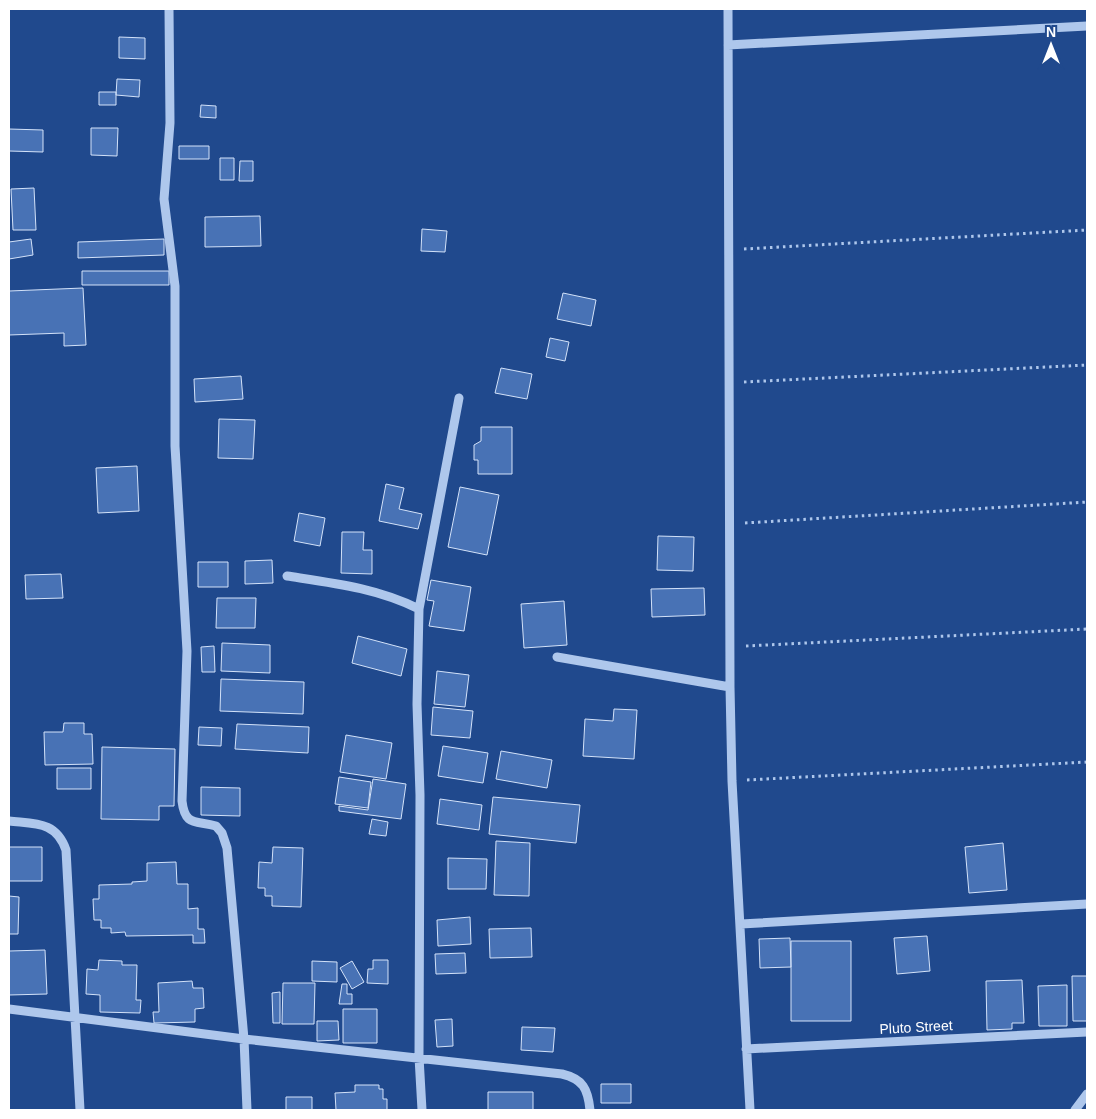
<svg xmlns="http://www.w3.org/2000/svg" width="1096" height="1119" font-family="Arial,sans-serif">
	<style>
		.building { fill: #4872b5; stroke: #d3e2f9 }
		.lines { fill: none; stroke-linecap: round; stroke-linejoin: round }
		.path { stroke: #aec7ec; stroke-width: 3; stroke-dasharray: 2.5 4; stroke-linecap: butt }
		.minor { stroke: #aec7ec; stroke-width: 9 }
		.labels { text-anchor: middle; stroke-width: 4; stroke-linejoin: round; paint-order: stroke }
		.street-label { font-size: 14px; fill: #fff; stroke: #20498d }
	</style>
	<rect width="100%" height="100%" fill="#20498d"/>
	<path class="building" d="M119,37L145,38V59L119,58Z
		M117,79L140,80L139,97L116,95Z
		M99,92H116V105H99Z
		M201,105L216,106V118L200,117Z
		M91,128H118L117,156L91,155Z
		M9,129L43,130V152L9,151Z
		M179,146H209V159H179Z
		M220,158H234V180H220Z
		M240,161H253V181H239Z
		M34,188L36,230H13L11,189Z
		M260,216L261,246L205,247V217Z
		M422,229L447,231L445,252L421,251Z
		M31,239L33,255L9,259V242Z
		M164,239V255L78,258V242Z
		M82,271H169V285H82Z
		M83,288L86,345L64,346V333L9,335V291Z
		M563,293L596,300L591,326L557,319Z
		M550,338L569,342L565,361L546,357Z
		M501,368L532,374L527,399L495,393Z
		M241,376L243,399L195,402L194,379Z
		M219,419L255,420L253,459L218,458Z
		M481,427H512V474H478V460H474V445L481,441Z
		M137,466L139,511L98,513L96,468Z
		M386,484L404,488L399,509L422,514L418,529L379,521Z
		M460,487L499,495L487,555L448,547Z
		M299,513L325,518L320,546L294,541Z
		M342,532H364L363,550H372V574L341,573Z
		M658,536L694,537L693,571L657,570Z
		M272,560L273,583L245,584V561Z
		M198,562H228V587H198Z
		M61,574L63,598L26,599L25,575Z
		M431,580L471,587L464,631L429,626L434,601L427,600Z
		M704,588L705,615L652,617L651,589Z
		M217,598H256L255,628H216Z
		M564,601L567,645L524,648L521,604Z
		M358,636L407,649L401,676L352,663Z
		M222,643L270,645V673L221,671Z
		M214,646L215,672H202L201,647Z
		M437,671L469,675L465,707L434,704Z
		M221,679L304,682L303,714L220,711Z
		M433,707L473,711L470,738L431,735Z
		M614,709L637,710L634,759L583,756L585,719L613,721Z
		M64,723H84V734H92L93,764L45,765L44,732H63Z
		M237,724L309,727L308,753L235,749Z
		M199,727L222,728L221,746L198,745Z
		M346,735L392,743L386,779L340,772Z
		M443,746L488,753L483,783L438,776Z
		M102,747L175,749L174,806H159V820L101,819Z
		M501,751L552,760L547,788L496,779Z
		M57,768H91V789H57Z
		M339,777L371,782L368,808L335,804Z
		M373,779L406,784L401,819L339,811V806L368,810Z
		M201,787L240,788V816L201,815Z
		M493,797L580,805L576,843L489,834Z
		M440,799L482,805L479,830L437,824Z
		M372,819L388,822L386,836L369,834Z
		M496,841L530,843L529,896L494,895Z
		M1003,843L1007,890L969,893L965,847Z
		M9,847H42V881H9Z
		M273,847L303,848L301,907L272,906V896H265V888H258L259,862L272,863Z
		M448,858L487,859L486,889H448Z
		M176,862L177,884H188V909L198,908V929H204L205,943H193V935L126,936L125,932L111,933V928H101V920H94L93,899H99V885L132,884V882L147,881V863Z
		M9,896L19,897L18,934H9Z
		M470,917L471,944L438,946L437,920Z
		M531,928L532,957L490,958L489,929Z
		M927,936L930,971L897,974L894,938Z
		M790,938L791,967L760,968L759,939Z
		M791,941H851V1021H791Z
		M45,950L47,994L9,995V951Z
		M465,953L466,973L436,974L435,954Z
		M99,960L122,961V965H137L136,1000H141L140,1013L100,1012V995L86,994L87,969L98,970Z
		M373,960H388V984L367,983L368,969H373Z
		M312,961L337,962V982L312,981Z
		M352,961L364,982L352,989L340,968Z
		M1072,976H1087V1021H1073Z
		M1022,980L1024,1023H1012V1029L987,1030L986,981Z
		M192,981L193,988H203L204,1008L195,1009V1022L154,1023L153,1012H159L158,983Z
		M283,983H315L314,1024H282Z
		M342,984H347V994H352V1004H339Z
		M1067,985V1026H1039L1038,986Z
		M280,992V1023H273L272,993Z
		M343,1009H377V1043H343Z
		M452,1019L453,1046L437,1047L435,1020Z
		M317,1021H338L339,1040L317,1041Z
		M522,1027L555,1028L553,1052L521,1050Z
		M601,1084H631V1103H601Z
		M355,1085H379V1089H383V1099H387V1110H336L335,1093L355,1092Z
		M488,1092H533V1110H488Z
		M286,1097H312V1110H286Z"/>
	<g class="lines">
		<path class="path" d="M744,249L1087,230
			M744,382L1087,365
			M745,523L1087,502
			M746,646L1087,629
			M747,780L1087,762"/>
		<path class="minor" d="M169,9L170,123L164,199L175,286V446L187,651L182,801C185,827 196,820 216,826L222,833L227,848L244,1039L247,1110
			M728,9L730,687L732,781L750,1110
			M728,45L1087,26
			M287,576C333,583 377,588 419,609
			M557,657L730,687
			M9,821C35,824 56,821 66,850L80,1110
			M741,924L1087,904
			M9,1009L244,1039L562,1074C583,1079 588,1089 590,1110
			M746,1049L1087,1032
			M422,1110L419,1057L420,795L417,704L419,609L459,398
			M1075,1110L1087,1094"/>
	</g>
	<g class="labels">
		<g class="street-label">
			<text transform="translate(916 1027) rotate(-3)" y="5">Pluto Street</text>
		</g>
	</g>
	<rect width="1096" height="1119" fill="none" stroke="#ffffff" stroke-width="20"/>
	<g transform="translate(1051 45)" stroke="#20498d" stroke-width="4" paint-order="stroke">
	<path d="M0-4L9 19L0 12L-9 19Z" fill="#ffffff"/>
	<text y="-8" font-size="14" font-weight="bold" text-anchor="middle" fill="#ffffff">N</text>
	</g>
</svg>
